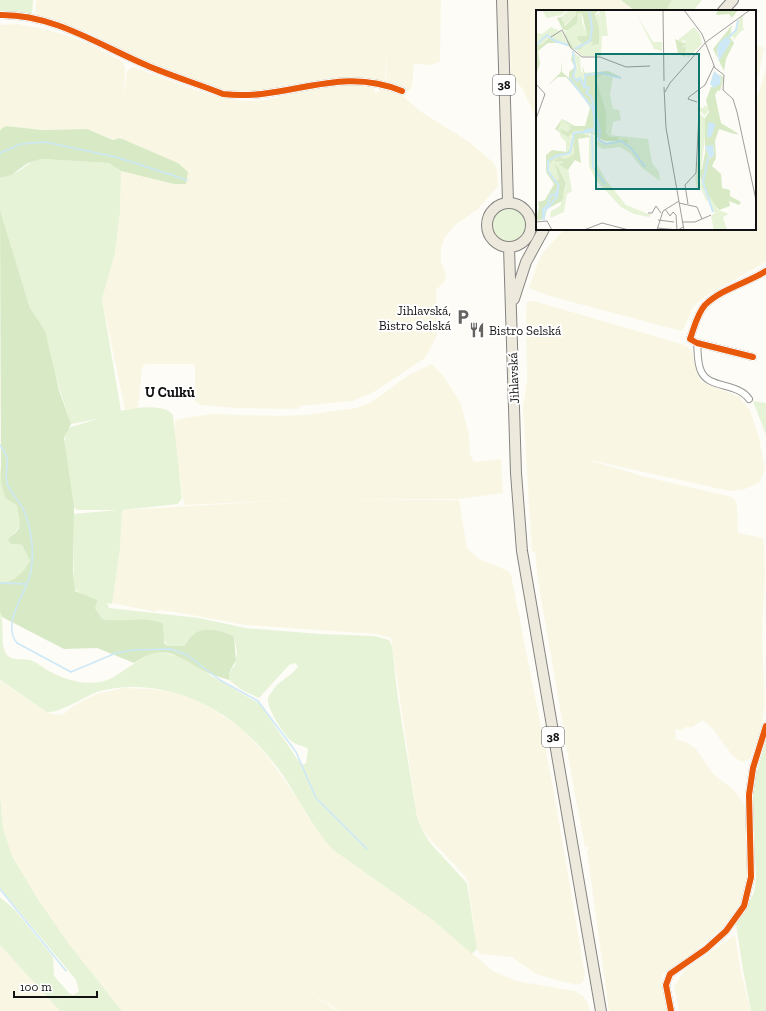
<svg xmlns="http://www.w3.org/2000/svg" width="766" height="1011" font-family="'Zilla Slab',serif">
	<style>
		.farmland { fill: #f9f7e4 }
		.green { fill: #e7f3d7 }
		.forest { fill: #d8eac5 }
		.lines { fill: none; stroke-linecap: round; stroke-linejoin: round }
		.stream { stroke: #cde8f7; stroke-width: 1.5 }
		.minor-casing { stroke: #979795; stroke-width: 8 }
		.primary-casing { stroke: #858482; stroke-width: 12 }
		.minor { stroke: #fffffe; stroke-width: 6 }
		.primary { stroke: #ede9dc; stroke-width: 10 }
		.cycleway-casing { stroke: #fff; stroke-width: 8 }
		.cycleway { stroke: #e8590c; stroke-width: 6 }
		.labels { text-anchor: middle; stroke-width: 4; stroke-linejoin: round; paint-order: stroke }
		.shield { fill: #fff; stroke: #585858; stroke-width: 1 }
		.shield-label { font-size: 12px; font-weight: bold; fill: #111 }
		.poi-label { font-size: 13px; fill: #111; stroke: #fff; text-anchor: end }
		.street-label { font-size: 13px; fill: #111; stroke: #fff }
		.neighbourhood-label { font-size: 14px; font-weight: bold; fill: #111; stroke: #fff }
		.inset-river { fill: none; stroke: #cde8f7; stroke-width: 2 }
		.inset-road { fill: none; stroke: #9f9e9b; stroke-width: 1 }
		.view { fill: #0f766e; fill-opacity: 0.15; stroke: #0f766e; stroke-width: 2 }
		.inset-edge { fill: none; stroke: #111; stroke-width: 2 }
	</style>
	<rect width="100%" height="100%" fill="#fdfcf7"/>
	<path class="farmland" d="M36,0H441L440,62L429,65L414,63L412,86L410,90L407,91L386,81L387,42L385,81L371,80L272,92L229,93L209,87L140,60L87,32L35,16Z
		M508,0H621L635,11H537V120L522,88L511,76Z
		M18,24L44,29L65,35L89,44L118,59L122,61L125,68L124,96L127,71L133,67L210,95L227,99L245,101L266,100L317,87L353,84L369,86H373L376,94L380,89L388,87L398,92L420,111L469,142L494,163L497,171L498,186L478,209L455,225L444,239L441,250V261L446,276V280L436,290L437,336L425,358L372,393L352,401L299,406V409L236,408L200,405L195,401V367L193,364H145L142,368L138,409L125,410L102,299L115,253L120,213L121,171L179,184L164,157L123,140L121,136L116,140L81,129L42,130L6,126L1,129L0,131V25Z
		M755,44L764,48L755,93Z
		M766,68V262L704,297L693,307L684,328L681,331L546,295L529,288L538,262L545,250L565,229H755V106Z
		M534,301L685,345L692,351L700,381L739,397L750,410L759,437L765,470L759,483L745,489L730,491L585,459L642,476L732,497L737,503L738,533L763,538L764,543L765,576L762,636L765,706L760,733L750,759L741,762L732,755L712,728L703,720L692,727H686L681,731L675,729L676,739L688,743L696,749L714,775L734,790L744,804L748,836L747,883L743,897L739,905L722,928L692,954L662,975L668,1011H609L587,851L590,847H585L575,795L538,581L535,552H532L523,407L527,380L526,313L527,302Z
		M432,364L445,378L461,404L469,435L470,455L474,462L501,459L503,493L458,499L311,500H459L467,548L477,558L508,571L511,575L553,787L585,975L583,982L578,985L556,980L536,974L512,957L480,954L477,949L468,882L465,876L423,832L417,816L391,638L376,634L245,625L181,613L157,610L156,612L112,603L120,550L122,510L293,500L184,505L175,442V421L178,419L212,414L276,416L306,415L356,408L370,403L409,375Z
		M0,681L47,712L56,715L64,714L73,706L96,694L123,688L153,689L177,693L193,698L211,708L243,730L265,753L298,799L309,819L333,850L434,921L493,971L516,981L575,991L583,996L588,1003L590,1011H339L301,986L337,1011H122L69,944L39,901L12,856L7,841L3,828L0,795Z
		M735,935L741,972L751,1011H679L674,986L686,969Z
		M0,945L60,1011H0Z"/>
	<path class="green" d="M0,0H33L32,15L0,14Z
		M672,0H702L693,11H666Z
		M41,159L109,163L121,171L120,213L115,253L102,299L121,411C135,408 164,403 173,415L182,498L178,504L122,510L120,549L112,604L107,603L109,608L199,618L245,628L320,634L375,636L389,640L392,646L398,699L417,817L423,832L431,844L467,883L477,949L472,954L434,921L333,850C312,827 300,800 282,774C249,726 197,688 136,687C123,687 109,688 97,692C83,697 61,713 47,712L0,680V612C5,625 0,639 5,652C10,662 22,658 30,660C37,662 43,668 49,671C68,681 91,688 112,678L152,652H162L179,657L260,704L300,763L302,765L306,763L308,749C304,745 299,746 294,743C285,738 266,707 268,698C270,693 274,689 277,685C283,679 295,673 298,666L295,663L289,665L259,698L242,690L229,680V673L235,665L237,653L234,637C224,630 205,628 194,634C190,636 187,642 184,646H168L162,638L163,627L155,621H113L102,619L95,608L98,600L84,595L74,589L73,514L118,510H77L72,505C69,485 59,447 68,428L97,419L71,424L37,320L30,308L0,210V178L19,171L33,161Z
		M491 225a17 17 0 1 1 34 0a17 17 0 1 1-34 0Z
		M753,401L766,403V435Z
		M0,467L5,498L17,506C20,521 23,528 9,537L14,545H22L30,561C25,571 12,584 0,582Z
		M766,741V1011H751L743,970L736,924L754,893L756,879L752,789Z
		M0,795L3,828L12,856L39,901L69,944L122,1011H60L0,945V897L15,910L53,957L54,976L70,994L74,995L79,991L76,980L0,888Z"/>
	<path class="forest" d="M621,0H672L666,11H635Z
		M6,126L42,130L87,129L113,140L120,138L178,163L188,172L186,184H174L121,171L109,163L41,159L28,163L11,175L0,178V131L1,129Z
		M0,210L30,308L45,331L59,390L71,424L64,438L74,507L73,571L75,591L98,600L95,608L102,619C121,623 141,616 159,622L163,624L164,643L168,646H184C187,642 190,636 194,634C204,626 225,631 234,637L236,660L229,673V680C220,677 208,674 200,669C174,654 162,643 134,663L97,648L64,649L2,617L0,612V582C12,584 25,571 30,561L22,545L11,544L8,540C10,535 14,535 17,531C22,526 18,513 17,506L5,498L1,482Z"/>
	<g class="lines">
		<path class="stream" d="M0,153L21,144L45,142L116,157L187,180
			M0,445C14,464 3,466 7,483C9,492 19,500 23,509C33,530 36,562 27,584L0,583
			M27,584C20,601 3,626 17,643L71,672L116,653L133,650L171,649L187,655L220,680L258,701L296,752L316,798L367,849
			M0,889L66,971"/>
		<defs>
			<path id="minor" d="M0,15C53,14 99,45 146,65C171,76 198,84 223,94C287,102 337,64 402,91
				M697,343C698,352 697,363 701,371C708,389 737,382 749,399
				M753,357L697,343L690,339C694,328 697,314 705,305C721,289 747,283 766,271
				M671,1011L666,985L670,974L706,949L726,931L744,906L751,877L749,795L753,768L766,726"/>
			<path id="primary" d="M502,0L508,202
				M723,11L733,0
				M487 225a22 22 0 1 1 44 0a22 22 0 1 1-44 0Z
				M509,247L516,473L522,551L601,1011
				M514,299L526,262L544,229"/>
		</defs>
		<use href="#minor" class="minor-casing"/>
		<use href="#primary" class="primary-casing"/>
		<use href="#minor" class="minor"/>
		<use href="#primary" class="primary"/>
		<defs>
			<path id="cycleway" d="M0,15C53,14 99,45 146,65C171,76 198,84 223,94C287,102 337,64 402,91
				M753,357L697,343L690,339C694,328 697,314 705,305C721,289 747,283 766,271
				M671,1011L666,985L670,974L706,949L726,931L744,906L751,877L749,795L753,768L766,726"/>
		</defs>
		<use href="#cycleway" class="cycleway-casing"/>
		<use href="#cycleway" class="cycleway"/>
	</g>
	<defs>
		<symbol id="parking-bare" viewBox="-9 -9 18 18"><path d="M-3.5-5.5H1a3.5 3.5 0 0 1 0 7H-1V5.5H-3.5ZM-1-3.4V-.6H.8a1.4 1.4 0 0 0 0-2.8Z" fill="#646362" stroke="#fff" stroke-width="2.5" paint-order="stroke"/></symbol>
		<symbol id="restaurant-bare" viewBox="-9 -9 18 18"><path d="M-5-6h1v4h1v-4h1v4h1v-4h1v5L-1.5 .5V6h-2V.5L-5-1ZM5-6V6H3V1.5H1.5Q1.5-4 5-6Z" fill="#646362" stroke="#fff" stroke-width="2.5" paint-order="stroke"/></symbol>
	</defs>
	<g fill-rule="evenodd">
		<use href="#parking-bare" x="452" y="306" width="22" height="22"/>
		<use href="#restaurant-bare" x="466" y="319" width="22" height="22"/>
	</g>
	<g class="labels">
		<g class="shield">
			<rect x="493" y="75" width="22" height="20" rx="3"/>
			<rect x="542" y="727" width="22" height="20" rx="3"/>
		</g>
		<g class="shield-label">
			<text x="504" y="89">38</text>
			<text x="553" y="741">38</text>
		</g>
		<g class="poi-label">
			<text x="451" y="315">Jihlavská,<tspan x="451" dy="15">Bistro Selská</tspan></text>
			<text x="489" y="335" text-anchor="start">Bistro Selská</text>
		</g>
		<g class="street-label">
			<text transform="translate(513 378) rotate(-92)" y="5">Jihlavská</text>
		</g>
		<g class="neighbourhood-label">
			<text x="170" y="397">U Culků</text>
		</g>
	</g>
	<g transform="translate(536 10)">
		<rect width="220" height="220" fill="#fdfcf7"/>
		<path d="M6,0H31L25,5L11,8ZM33,0H40V5L28,16L24,8ZM63,0H69L72,26H66L65,46H46L40,40L41,38L45,39L50,33L57,32L55,36L62,34L63,31L60,5L63,3L66,22ZM42,3H46V11L51,26L47,28L43,26L41,29L46,34L38,38L28,21L40,14ZM100,3L117,32H126V41L118,39ZM207,6V18L209,19L204,22L197,31L198,27H194L200,21L203,8ZM15,17L26,22L32,35L13,26L7,34L0,35V23L6,24ZM158,17L164,24L166,34L152,48L147,38L149,30L145,32L142,30ZM37,42L44,47L45,61L49,66L51,75H49L46,69L38,67V61L42,59ZM66,65L77,67L74,84L77,99L83,100L85,110L77,112L75,125L112,129L116,153L123,162L124,171L105,157L94,143L84,137L67,139L60,135L61,155L70,170L90,195L115,205L113,207L98,204L85,197L60,170L53,156V128L44,122L53,123L56,128L60,125L61,131L72,135L82,131L91,135L92,132L74,127L70,123V101L60,69ZM37,70H45L54,91L47,84L46,79L40,77ZM169,95L173,99L169,106L161,98H167ZM164,104L171,110L164,170L170,184L176,188L182,200L193,204L187,207L191,220H178L175,206L180,202H177L173,190L170,191L165,178L161,179L159,167L164,136ZM26,110L37,117L30,125L43,119L48,120L35,126L38,132L30,143V132L25,127L22,119ZM37,134L38,144L29,149L23,146L18,151L23,169L19,170L12,159L13,154L21,146L35,142ZM21,150L29,152L24,156L32,158L36,181L31,184L28,202L14,208L15,201L24,196L30,177L29,170L19,157Z" fill="#e7f3d7"/>
		<path d="M40,0H63L59,4L63,18V34L55,36L57,32L50,33L45,39L40,40L25,33H12L2,41L4,54L0,65V35L7,34L13,27L11,25L32,35L28,21L38,38L46,34L41,29L42,26H51L46,3H42L41,13L32,20H27L21,8L25,7L29,16L40,5ZM183,0H202L196,8L193,4L181,5L180,3ZM196,15L194,27L198,33L190,49L188,61L177,39ZM190,27L195,31L182,51L181,39ZM139,29L150,34L146,37H150L149,47L142,43ZM37,40L41,59L38,61L39,68H45L49,71L46,56L49,63L72,61L85,67L66,65L60,69L70,101V123L74,127H82L83,130L91,129L92,132L91,135L82,131H69L53,123L44,122L54,127L42,129L45,153L39,150L32,160L23,155L28,151L19,152L30,173L26,191L11,199L9,207V197L7,205L9,209L0,211L3,197L2,192L9,190L18,174L10,162V145L16,140L31,142L38,132L36,125L48,120L38,121L32,127L19,119L26,109L39,116H49L54,98L49,89L30,67H22L11,76L25,62L26,51V62L33,68V62L39,57L35,50ZM26,110L37,117L32,115L35,119L31,122L24,118L26,122L22,120ZM37,134L38,144L29,149L23,146L18,151L23,169L19,170L12,159L13,154L22,146L35,143ZM182,63L187,67V70L184,81L182,80L179,85L185,113L203,124H198L183,119L179,131L180,148L176,156L185,164L186,178L194,180V186L205,192L203,195L193,191L194,196L183,200L167,178L163,161L166,159L169,143V108L173,102L170,90L175,77L184,74L185,67ZM177,135L178,145L174,149L169,137Z" fill="#d8eac5" fill-rule="evenodd"/>
		<path d="M190,27L195,31L183,51L181,39L183,33ZM178,61L185,67L184,74L178,78L174,74ZM172,112L180,114L175,127H171ZM177,135L178,145L174,149L169,136Z" fill="#cde8f7"/>
		<path class="inset-river" d="M191,29L200,20L202,10M0,35L11,25L19,31L32,35M39,39L54,31L56,18L53,0M33,68L57,99L59,118L48,121M49,76V65L66,63L85,68M64,122L63,130L70,134L85,131L95,138L109,157M56,124L57,157L69,174M172,148L167,172L177,202M7,209V199L11,196L15,185H19L23,176L12,161V151L20,146L34,143L38,123L64,121L55,86L50,83L53,78L48,77L44,68L41,71L37,67L39,58L37,41M8,210V202L21,187L22,178"/>
		<path class="inset-road" d="M127,0L128,71M148,0L166,24L179,58L188,65L187,80L197,89L201,102L220,190M15,27L26,20L35,38L46,47H64L90,57L114,56M0,74L9,84L0,109M128,77L130,118L148,220M129,82L134,73L170,32L214,0M161,92L152,89L153,87L169,75L178,56M143,193L161,197L166,209M152,194L149,175L160,163L163,103M129,199L134,206L137,202L140,205L141,220M112,203H116L120,196L125,203M122,210L138,212M0,212L11,211L16,220M146,212H159L175,205M121,218L142,220L147,217M48,220L66,213L93,220M121,220L127,201L143,191"/>
		<path class="view" d="M60,44H163V179H60Z"/>
		<rect width="220" height="220" class="inset-edge"/>
	</g>
	<path d="M14 991v6h83v-6" fill="none" stroke="#111111" stroke-width="2"/>
	<text x="20" y="991" font-size="12" fill="#111111" stroke="#ffffff" stroke-width="3" paint-order="stroke">100 m</text>
</svg>
